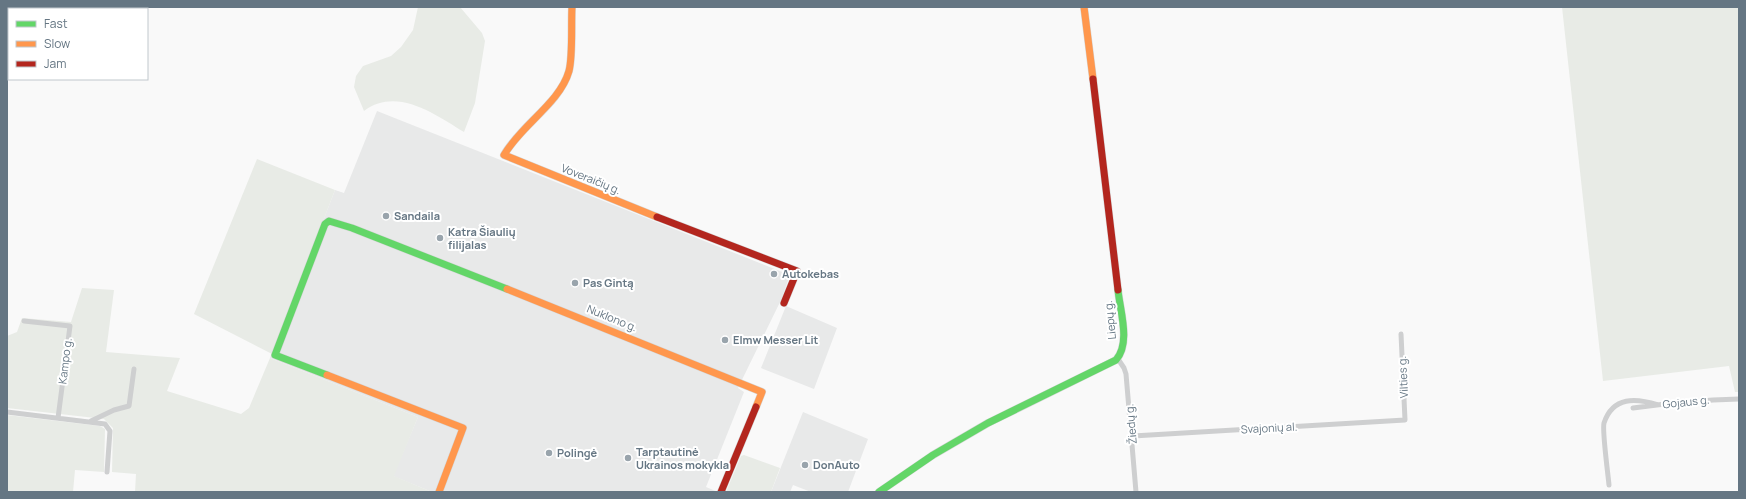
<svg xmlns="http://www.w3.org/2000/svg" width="1746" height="499" font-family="Manrope,sans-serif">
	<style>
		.built { fill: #e8e9e9 }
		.green { fill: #e8ebe6 }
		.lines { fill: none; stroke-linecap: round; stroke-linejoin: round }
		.fast-casing { stroke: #d5d6d7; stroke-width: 8 }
		.slow-casing { stroke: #d5d6d7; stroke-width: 8 }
		.jam-casing { stroke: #d5d6d7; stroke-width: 8 }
		.street { stroke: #cecfd0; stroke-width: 5 }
		.fast { stroke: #63d668; stroke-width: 7 }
		.slow { stroke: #ff974d; stroke-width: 7 }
		.jam { stroke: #b3261e; stroke-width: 7 }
		.poi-dot { fill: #99a4ac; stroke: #fff; stroke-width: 1.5 }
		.labels { text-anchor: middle; stroke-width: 4; stroke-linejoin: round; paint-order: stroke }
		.street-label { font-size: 11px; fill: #657683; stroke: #fff }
		.poi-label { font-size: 11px; font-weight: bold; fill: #657683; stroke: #fff; text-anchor: start }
	</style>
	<rect width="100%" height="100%" fill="#f9f9f9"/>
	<path class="built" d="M377,111L790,275L781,300L738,388L744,392L706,487L718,492H432L393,476L418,417L270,358L335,190L344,193Z
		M786,306L837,328L814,389L761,368Z
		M803,412L868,439L848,492H811L793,485L790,492H771Z"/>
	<path class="green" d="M418,7H460L482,33L485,41L475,103L464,132C436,115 397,86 364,111L354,87L356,76L363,66L391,56L401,47L413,30Z
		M1562,7H1739V392H1735L1729,366L1603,381Z
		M257,159L335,190L272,354L194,314Z
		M82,288L114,290L106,352L180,358L167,391L241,414L249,408L270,358L418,417L394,476L432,492H135L136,474L112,472L113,428L104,419L7,408V336L17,332L22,318L71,322Z
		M7,415L100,426L105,429L104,472L75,470L73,492H7Z
		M744,455L780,468L771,492H726L741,456Z"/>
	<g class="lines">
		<defs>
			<path id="fast" d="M327,375L275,355L325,224L329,221L352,228L507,289
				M879,492L933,455L988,423L1116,360C1131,343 1120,311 1118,290"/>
			<path id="slow" d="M572,7C571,24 573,56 569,71C560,103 521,125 504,155L657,217
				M1084,7L1093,79
				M507,289L762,392L756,407
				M327,375L463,428L439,492"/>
			<path id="jam" d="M1093,79L1118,290
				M657,217L797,271L784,303
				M721,492L756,407"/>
		</defs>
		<use href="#fast" class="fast-casing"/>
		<use href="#slow" class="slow-casing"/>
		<use href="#jam" class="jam-casing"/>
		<path class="street" d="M24,321L70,326L58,418
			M1118,359L1124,368L1126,374L1136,492
			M1633,408C1669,403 1703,400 1739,399
			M7,412L105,424L110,431L107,472
			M91,421L114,410L129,406L134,369
			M1133,436L1405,420L1401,334
			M1609,485C1608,474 1602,430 1604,423C1613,396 1636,398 1658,405"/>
		<use href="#fast" class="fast"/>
		<use href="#slow" class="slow"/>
		<use href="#jam" class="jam"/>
	</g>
	<g class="poi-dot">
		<circle cx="386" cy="216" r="4"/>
		<circle cx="440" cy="238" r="4"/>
		<circle cx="774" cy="274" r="4"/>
		<circle cx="575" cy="283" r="4"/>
		<circle cx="725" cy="340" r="4"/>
		<circle cx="549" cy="453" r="4"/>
		<circle cx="628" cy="458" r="4"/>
		<circle cx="805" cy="465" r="4"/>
	</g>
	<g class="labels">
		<g class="street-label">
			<text transform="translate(591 179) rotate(22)" y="4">Voveraičių g.</text>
			<text transform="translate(612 318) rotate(22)" y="4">Nuklono g.</text>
			<text transform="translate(1110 320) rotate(-96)" y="4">Liepų g.</text>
			<text transform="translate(65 361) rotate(-83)" y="4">Kampo g.</text>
			<text transform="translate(1403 377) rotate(-93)" y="4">Vilties g.</text>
			<text transform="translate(1686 402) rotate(-6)" y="4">Gojaus g.</text>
			<text transform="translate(1131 424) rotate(-95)" y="4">Žiedų g.</text>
			<text transform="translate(1269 428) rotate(-3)" y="4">Svajonių al.</text>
		</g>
		<g class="poi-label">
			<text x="394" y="220">Sandaila</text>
			<text x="448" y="236">Katra Šiaulių<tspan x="448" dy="13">filijalas</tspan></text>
			<text x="782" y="278">Autokebas</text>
			<text x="583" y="287">Pas Gintą</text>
			<text x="733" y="344">Elmw Messer Lit</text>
			<text x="636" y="456">Tarptautinė<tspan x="636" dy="13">Ukrainos mokykla</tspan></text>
			<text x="557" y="457">Polingė</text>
			<text x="813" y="469">DonAuto</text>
		</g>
	</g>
	<rect width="1746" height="499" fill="none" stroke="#657683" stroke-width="16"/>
	<rect x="8" y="8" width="140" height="72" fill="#ffffff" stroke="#c1c8cd"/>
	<rect x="16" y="21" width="20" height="6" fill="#63d668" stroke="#c1c8cd"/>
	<text x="44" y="28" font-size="12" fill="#657683">Fast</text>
	<rect x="16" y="41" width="20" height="6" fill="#ff974d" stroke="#c1c8cd"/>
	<text x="44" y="48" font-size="12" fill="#657683">Slow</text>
	<rect x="16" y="61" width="20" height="6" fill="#b3261e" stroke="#c1c8cd"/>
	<text x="44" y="68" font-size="12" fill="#657683">Jam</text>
</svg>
